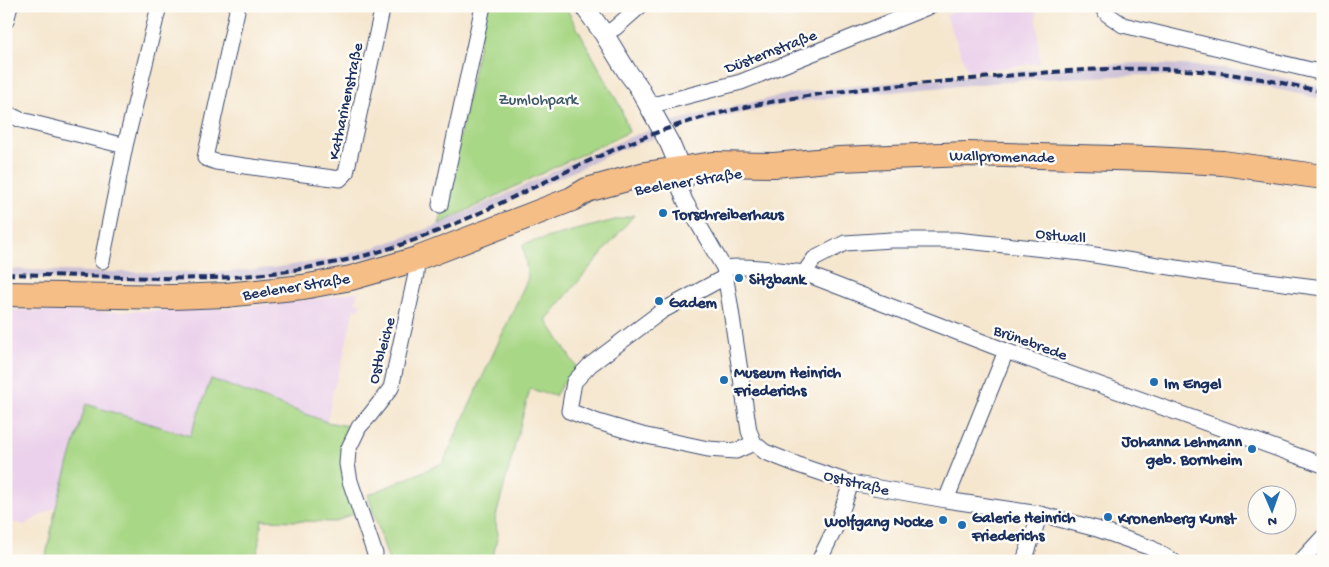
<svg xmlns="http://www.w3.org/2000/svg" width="1329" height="567" font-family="'Gochi Hand',sans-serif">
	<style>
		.built { fill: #ebd1eb }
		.industrial { fill: #cbbfd5 }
		.green { fill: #a8d785; stroke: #628372 }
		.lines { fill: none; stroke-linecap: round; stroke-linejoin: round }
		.minor-casing { stroke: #3c4a6f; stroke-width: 17 }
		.tertiary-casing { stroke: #3c4a6f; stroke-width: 21 }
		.primary-casing { stroke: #3c4a6f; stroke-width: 26 }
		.minor { stroke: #fff; stroke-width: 15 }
		.tertiary { stroke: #fff; stroke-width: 19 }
		.primary { stroke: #f6be87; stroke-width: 24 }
		.rail { stroke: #1b2f5e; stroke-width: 4; stroke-dasharray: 8 4; stroke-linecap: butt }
		.poi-dot { fill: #1f6fb2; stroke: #fdfcf7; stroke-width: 2 }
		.labels { text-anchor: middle; stroke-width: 5; stroke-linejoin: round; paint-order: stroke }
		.street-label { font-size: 16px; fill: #1b2f5e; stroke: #fdfcf7 }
		.park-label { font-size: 16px; fill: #3e5968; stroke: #fdfcf7 }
		.poi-label { font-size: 16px; font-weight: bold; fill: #1b2f5e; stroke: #fdfcf7; text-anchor: start }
	</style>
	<rect width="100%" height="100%" fill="#fdfcf7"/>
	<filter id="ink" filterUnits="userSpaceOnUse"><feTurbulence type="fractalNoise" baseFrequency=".02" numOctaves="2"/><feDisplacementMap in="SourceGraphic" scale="10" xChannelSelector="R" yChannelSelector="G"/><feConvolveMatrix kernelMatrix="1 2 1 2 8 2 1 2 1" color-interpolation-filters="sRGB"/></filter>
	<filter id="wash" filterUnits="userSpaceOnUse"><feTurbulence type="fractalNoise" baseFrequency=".0096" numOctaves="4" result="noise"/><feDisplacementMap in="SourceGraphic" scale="20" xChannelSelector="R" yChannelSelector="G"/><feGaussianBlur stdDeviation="1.12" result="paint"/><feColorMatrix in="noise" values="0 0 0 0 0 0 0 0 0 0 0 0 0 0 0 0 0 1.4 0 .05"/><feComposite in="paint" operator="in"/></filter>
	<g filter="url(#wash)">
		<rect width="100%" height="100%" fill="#f5e6ce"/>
		<path class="built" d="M968,6H1036L1040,63L968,72L946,15Z
			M358,291L355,302L361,303L359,309L354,308L343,358L333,390L327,422L211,379L191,436L86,404L56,507L24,525L6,521V310L110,312L234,308L323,298Z"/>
		<path class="industrial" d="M1142,63L1200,66L1254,71L1323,87V99L1251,84L1198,77L1142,75L1037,79L855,95L789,103L723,117L684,128L617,151L436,235L378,255L328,267L273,277L175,282L6,277V269L90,272H225L272,268L326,260L376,247L433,227L507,194L570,163L630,137L671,122L718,110L789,94L854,86L1035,69L1085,65Z"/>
		<path class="green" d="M487,6H565L620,106L629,132L555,167L439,224L446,202Z
			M634,215L546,320L549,324L577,368L561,386L555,396L530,389L495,520L498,534L492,561H389L368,495L443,463L528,278L523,244Z
			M211,379L327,422L353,427L344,449L357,512L335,522L262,520L256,561H45L56,507L86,404L190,436Z"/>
	</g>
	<g filter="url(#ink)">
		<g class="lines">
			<defs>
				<path id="minor" d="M238,6L205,158L216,162L340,179L346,173L383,6
					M1101,6L1107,14L1123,25L1323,73
					M6,21L10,6
					M604,34L615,28L640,6
					M649,106L741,82L930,6
					M6,113L21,120L125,146
					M677,181L685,201L724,268L730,304L749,431L754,443L765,452L801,466L851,483L946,500L1040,514L1097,529L1151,548L1173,561
					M440,205L483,6
					M102,261L125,146L159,6
					M724,268C751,265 778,270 804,273L1006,351L1323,465
					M804,273L814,259L845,243L891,240H956L1082,253L1221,275L1323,288
					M725,277L662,311L590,365L574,382L569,411L598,422L642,435L708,449L736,451L754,443
					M946,500L1006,351
					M375,554L350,481L347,464L348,450L359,427L370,415L391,388L416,274L417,259
					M819,561L838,522L851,483
					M1024,561L1040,514
					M1301,561L1323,537"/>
				<path id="tertiary" d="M584,6L604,34L626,70L638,86L670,144L685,179"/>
				<path id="primary" d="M6,294L173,297L226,295L303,287L351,278L417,259L572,199L587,190L645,174L713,164L774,165L839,159L967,154L1152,159L1223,163L1323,177"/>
			</defs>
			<use href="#minor" class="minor-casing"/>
			<use href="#tertiary" class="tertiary-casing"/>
			<use href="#primary" class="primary-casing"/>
			<use href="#minor" class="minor"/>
			<use href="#tertiary" class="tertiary"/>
			<use href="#primary" class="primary"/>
			<path class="rail" d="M6,274C45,275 83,276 122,277C162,278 203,280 244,276C280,273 316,267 351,259C460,234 554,170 658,132C748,99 843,90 938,82C1019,75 1101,65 1182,70C1230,72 1276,81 1323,92"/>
		</g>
	</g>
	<g class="poi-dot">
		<circle cx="663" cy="213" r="5"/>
		<circle cx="739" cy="278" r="5"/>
		<circle cx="659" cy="301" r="5"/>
		<circle cx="724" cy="380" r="5"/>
		<circle cx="1154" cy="382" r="5"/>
		<circle cx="1252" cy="449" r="5"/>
		<circle cx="1108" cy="517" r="5"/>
		<circle cx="943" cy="520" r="5"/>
		<circle cx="962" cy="525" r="5"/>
	</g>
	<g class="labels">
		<g class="street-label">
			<text transform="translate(770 50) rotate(-21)" y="6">Düsternstraße</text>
			<text transform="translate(344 101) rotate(-78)" y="6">Katharinenstraße</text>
			<text transform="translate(1002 155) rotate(1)" y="6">Wallpromenade</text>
			<text transform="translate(688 180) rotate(-9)" y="6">Beelener Straße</text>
			<text transform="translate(1061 234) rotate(6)" y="6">Ostwall</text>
			<text transform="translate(296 285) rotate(-9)" y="6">Beelener Straße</text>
			<text transform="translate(1031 341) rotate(20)" y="6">Brünebrede</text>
			<text transform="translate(380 350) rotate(-75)" y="6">Ostbleiche</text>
			<text transform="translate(857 481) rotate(14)" y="6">Oststraße</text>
		</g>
		<g class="park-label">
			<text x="538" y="104">Zumlohpark</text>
		</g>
		<g class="poi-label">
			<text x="673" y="219">Torschreiberhaus</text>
			<text x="749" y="284">Sitzbank</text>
			<text x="669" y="307">Gadem</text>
			<text x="734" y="377">Museum Heinrich<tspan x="734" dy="18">Friederichs</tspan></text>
			<text x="1164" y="388">Im Engel</text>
			<text x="1242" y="446" text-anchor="end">Johanna Lehmann<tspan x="1242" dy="18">geb. Bornheim</tspan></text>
			<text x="972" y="522">Galerie Heinrich<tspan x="972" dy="18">Friederichs</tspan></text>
			<text x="1118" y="523">Kronenberg Kunst</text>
			<text x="933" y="526" text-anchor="end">Wolfgang Nocke</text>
		</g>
	</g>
	<rect width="1329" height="567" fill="none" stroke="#fdfcf7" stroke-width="25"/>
	<g transform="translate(1272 510) rotate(178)"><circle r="24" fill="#fdfcf7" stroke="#a3aaba"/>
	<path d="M0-4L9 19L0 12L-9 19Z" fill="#1f6fb2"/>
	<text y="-8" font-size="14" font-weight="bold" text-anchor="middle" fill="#1b2f5e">N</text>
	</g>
</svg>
